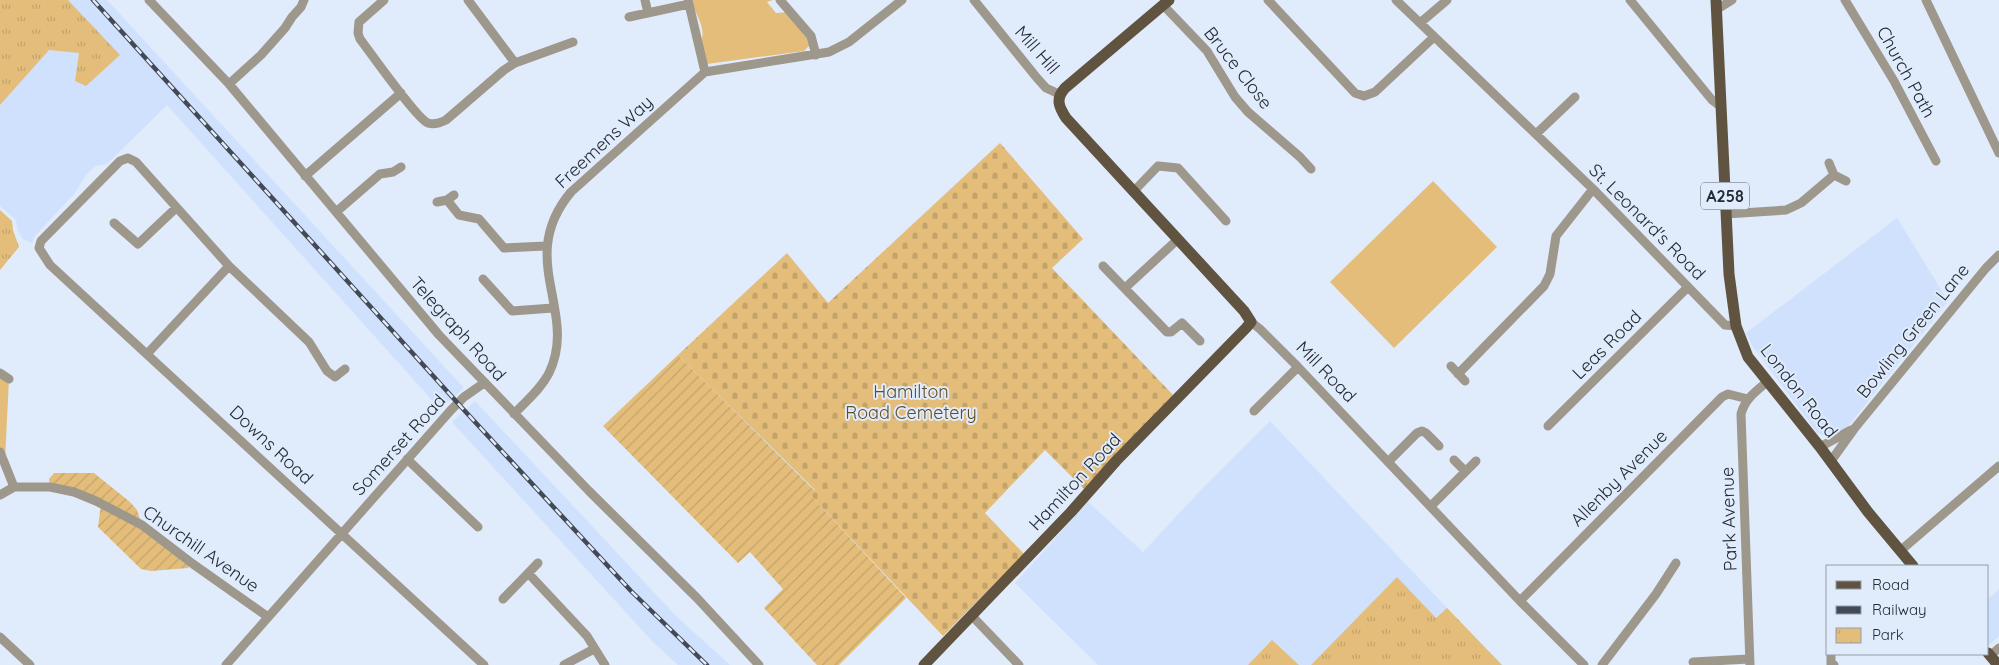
<svg xmlns="http://www.w3.org/2000/svg" width="1999" height="665" font-family="Quicksand,sans-serif">
	<style>
		.built { fill: #cfe1fc }
		.grass { fill: #e4bd7a }
		.cemetery { fill: url(#cemetery-stones) }
		.park { fill: url(#park-tufts) }
		.garden { fill: url(#garden-furrows) }
		.lines { fill: none; stroke-linecap: round; stroke-linejoin: round }
		.minor { stroke: #9e978b; stroke-width: 9 }
		.major { stroke: #60533f; stroke-width: 11 }
		.rail-casing { stroke: #434a55; stroke-width: 4.5 }
		.rail { stroke: #e0ebfb; stroke-width: 2.5; stroke-dasharray: 8; stroke-linecap: butt }
		.labels { text-anchor: middle; stroke-width: 4; stroke-linejoin: round; paint-order: stroke }
		.shield { fill: #e0ebfb; stroke: #5c6470; stroke-width: 1 }
		.shield-label { font-size: 16px; font-weight: bold; fill: #232a34 }
		.street-label { font-size: 18px; fill: #232a34; stroke: #e0ebfb }
		.park-label { font-size: 18px; fill: #614c25; stroke: #e0ebfb }
	</style>
	<defs>
		<pattern id="cemetery-stones" width="16" height="16" patternUnits="userSpaceOnUse" patternTransform="scale(1.25)"><rect width="16" height="16" fill="#e4bd7a"/><path d="M2 7V4a2 2 0 0 1 4 0v3zM10 15v-3a2 2 0 0 1 4 0v3z" fill="#c3a36a"/></pattern>
		<pattern id="park-tufts" width="24" height="20" patternUnits="userSpaceOnUse" patternTransform="scale(1.25)"><rect width="24" height="20" fill="#e4bd7a"/><path d="M3 7l-1-3M5 7V3M7 7l1-3M15 17l-1-3M17 17v-4M19 17l1-3" fill="none" stroke="#c3a36a"/></pattern>
		<pattern id="garden-furrows" width="10" height="10" patternUnits="userSpaceOnUse" patternTransform="scale(1.25)"><rect width="10" height="10" fill="#e4bd7a"/><path d="M-1 1l2-2M0 10L10 0M9 11l2-2" fill="none" stroke="#c3a36a"/></pattern>
	</defs>
	<rect width="100%" height="100%" fill="#e0ebfb"/>
	<path class="built" d="M0,0H107L464,388L440,409L167,105L107,164L95,166L86,175L74,194L35,236L32,243L23,239L18,231L16,220L0,206Z
		M1897,218L1948,301L1845,430L1831,437L1818,434L1752,345L1746,333Z
		M475,401L677,617L730,665H678L653,642L452,422Z
		M1270,421L1447,608L1502,665H1098L1015,583L1088,502L1143,552L1199,492Z
		M1999,589V636L1988,646V599Z"/>
	<path class="grass" d="M691,0H773L767,2L776,13L788,12L808,34L810,45L804,51L707,64L701,41C707,28 694,12 691,0Z
		M1433,181L1497,247L1394,348L1330,282Z
		M0,373L9,379L5,460L0,452Z"/>
	<path class="cemetery" d="M1000,143L1083,239L1052,268L1173,395L1085,490L1045,450L985,513L1024,554L943,636L810,495L815,490L678,355L787,253L828,303Z"/>
	<path class="park" d="M0,0H68L120,55L86,86L75,81L79,53L49,50L0,105Z
		M0,210L12,221L13,230L19,247L0,270Z
		M1397,577L1436,618L1447,608L1502,665H1311Z
		M1272,640L1299,665H1248Z"/>
	<path class="garden" d="M678,355L815,491L811,496L906,598L839,665H817L764,608L783,589L750,552L738,563L603,426Z
		M54,473H94L130,502L137,510L142,525L193,564L188,568L151,571L141,569L98,527L101,504L50,487L49,479Z"/>
	<g class="lines">
		<path class="minor" d="M149,0L229,84L439,335L589,491L697,598L759,665
			M384,0L359,22L358,33L360,39C370,52 417,119 428,123C434,125 440,123 446,120L504,70L515,63L573,42
			M468,0L515,63
			M645,0L648,13
			M688,0L705,72
			M780,0L811,36L816,55
			M974,0L1037,78L1046,88L1059,94
			M1268,0L1355,93L1364,96L1375,92L1434,37
			M1396,0L1593,189L1725,325L1736,326
			M1630,0L1712,100L1720,106
			M1845,0L1894,81L1936,161
			M1926,0L1999,153
			M1163,5L1207,51L1235,97L1248,112L1300,157L1311,169
			M1716,10L1732,0
			M629,17L689,4
			M1420,23L1447,0
			M229,84L261,55L285,28L292,17L301,7L304,0
			M1536,134L1575,97
			M1829,163L1834,175L1846,181
			M305,176L401,93
			M1133,192L1158,166L1178,168L1226,221
			M447,200L459,215L479,219L504,248L546,246
			M437,202L447,200L454,195
			M336,212L380,174L393,172L401,167
			M1726,214L1786,210L1801,203L1834,175
			M114,223L138,244L176,208
			M1103,266L1167,332H1171L1182,323L1200,341
			M483,279L512,311L553,308
			M1125,288L1177,240
			M1251,322L1260,329L1298,367L1520,601L1584,665
			M147,354L229,266
			M1451,366L1465,381
			M345,369L335,377L327,371L309,342L229,266L136,162L128,158L120,161L41,241L39,248L50,265L484,665
			M0,373L9,379
			M1458,374L1544,286L1550,274L1556,236L1593,189
			M1254,411L1298,367
			M514,414C526,401 541,389 549,373C579,311 515,259 571,192L705,72L829,52L849,42L902,0
			M1548,426L1688,287
			M1820,447L1851,430
			M0,452L14,487
			M407,459L478,527
			M1454,460L1465,471
			M1831,461L1854,429L1986,268L1999,255
			M1388,462L1417,433L1422,431L1426,433L1439,446
			M0,495L14,487H50L74,492L96,501L142,525L193,564L268,617
			M1431,506L1476,461
			M1900,551L1999,466
			M528,573L587,636L605,665
			M503,599L538,563
			M1520,601L1722,397L1728,394L1748,399
			M972,616L1019,665
			M0,637L30,665
			M1831,654V664L1834,665
			M1990,656L1999,648
			M1693,662L1749,659
			M226,665L451,410L464,397L484,383
			M564,665L594,649
			M1602,665L1656,594L1676,563
			M1750,665L1741,414C1745,399 1755,392 1767,382"/>
		<path class="major" d="M1716,0L1729,274L1736,326L1748,357L1820,447L1868,512L1913,566
			M1988,653L1998,665
			M924,665L1071,512L1116,461L1246,328L1251,322L1244,311L1066,118C1059,107 1055,99 1065,88L1169,0"/>
		<defs>
			<path id="rail" d="M93,0L464,410L631,591L707,665"/>
		</defs>
		<use href="#rail" class="rail-casing"/>
		<use href="#rail" class="rail"/>
	</g>
	<g class="labels">
		<rect class="shield" x="1701" y="182.5" width="48" height="27" rx="4"/>
		<g class="shield-label">
			<text x="1725" y="202">A258</text>
		</g>
		<g class="street-label">
			<text transform="translate(1037 50) rotate(49)" y="6">Mill Hill</text>
			<text transform="translate(1238 68) rotate(52)" y="6">Bruce Close</text>
			<text transform="translate(1906 72) rotate(61)" y="6">Church Path</text>
			<text transform="translate(604 142) rotate(-43)" y="6">Freemens Way</text>
			<text transform="translate(1647 222) rotate(45)" y="6">St. Leonard's Road</text>
			<text transform="translate(458 329) rotate(48)" y="6">Telegraph Road</text>
			<text transform="translate(1913 331) rotate(-51)" y="6">Bowling Green Lane</text>
			<text transform="translate(1607 345) rotate(-45)" y="6">Leas Road</text>
			<text transform="translate(1326 372) rotate(46)" y="6">Mill Road</text>
			<text transform="translate(1799 391) rotate(52)" y="6">London Road</text>
			<text transform="translate(271 445) rotate(43)" y="6">Downs Road</text>
			<text transform="translate(399 445) rotate(-48)" y="6">Somerset Road</text>
			<text transform="translate(1619 478) rotate(-45)" y="6">Allenby Avenue</text>
			<text transform="translate(1075 482) rotate(-47)" y="6">Hamilton Road</text>
			<text transform="translate(1729 519) rotate(-92)" y="6">Park Avenue</text>
			<text transform="translate(201 549) rotate(35)" y="6">Churchill Avenue</text>
		</g>
		<g class="park-label">
			<text x="911" y="398">Hamilton<tspan x="911" dy="21">Road Cemetery</tspan></text>
		</g>
	</g>
	<rect x="1826" y="565" width="162" height="90" fill="#e0ebfb" stroke="#949eab"/>
	<rect x="1836" y="581" width="25" height="8" fill="#60533f" stroke="#949eab"/>
	<text x="1872" y="590" font-size="15" fill="#232a34">Road</text>
	<rect x="1836" y="606" width="25" height="8" fill="#434a55" stroke="#949eab"/>
	<text x="1872" y="615" font-size="15" fill="#232a34">Railway</text>
	<rect x="1836" y="628" width="25" height="15" fill="url(#park-tufts)" stroke="#949eab"/>
	<text x="1872" y="640" font-size="15" fill="#232a34">Park</text>
</svg>
